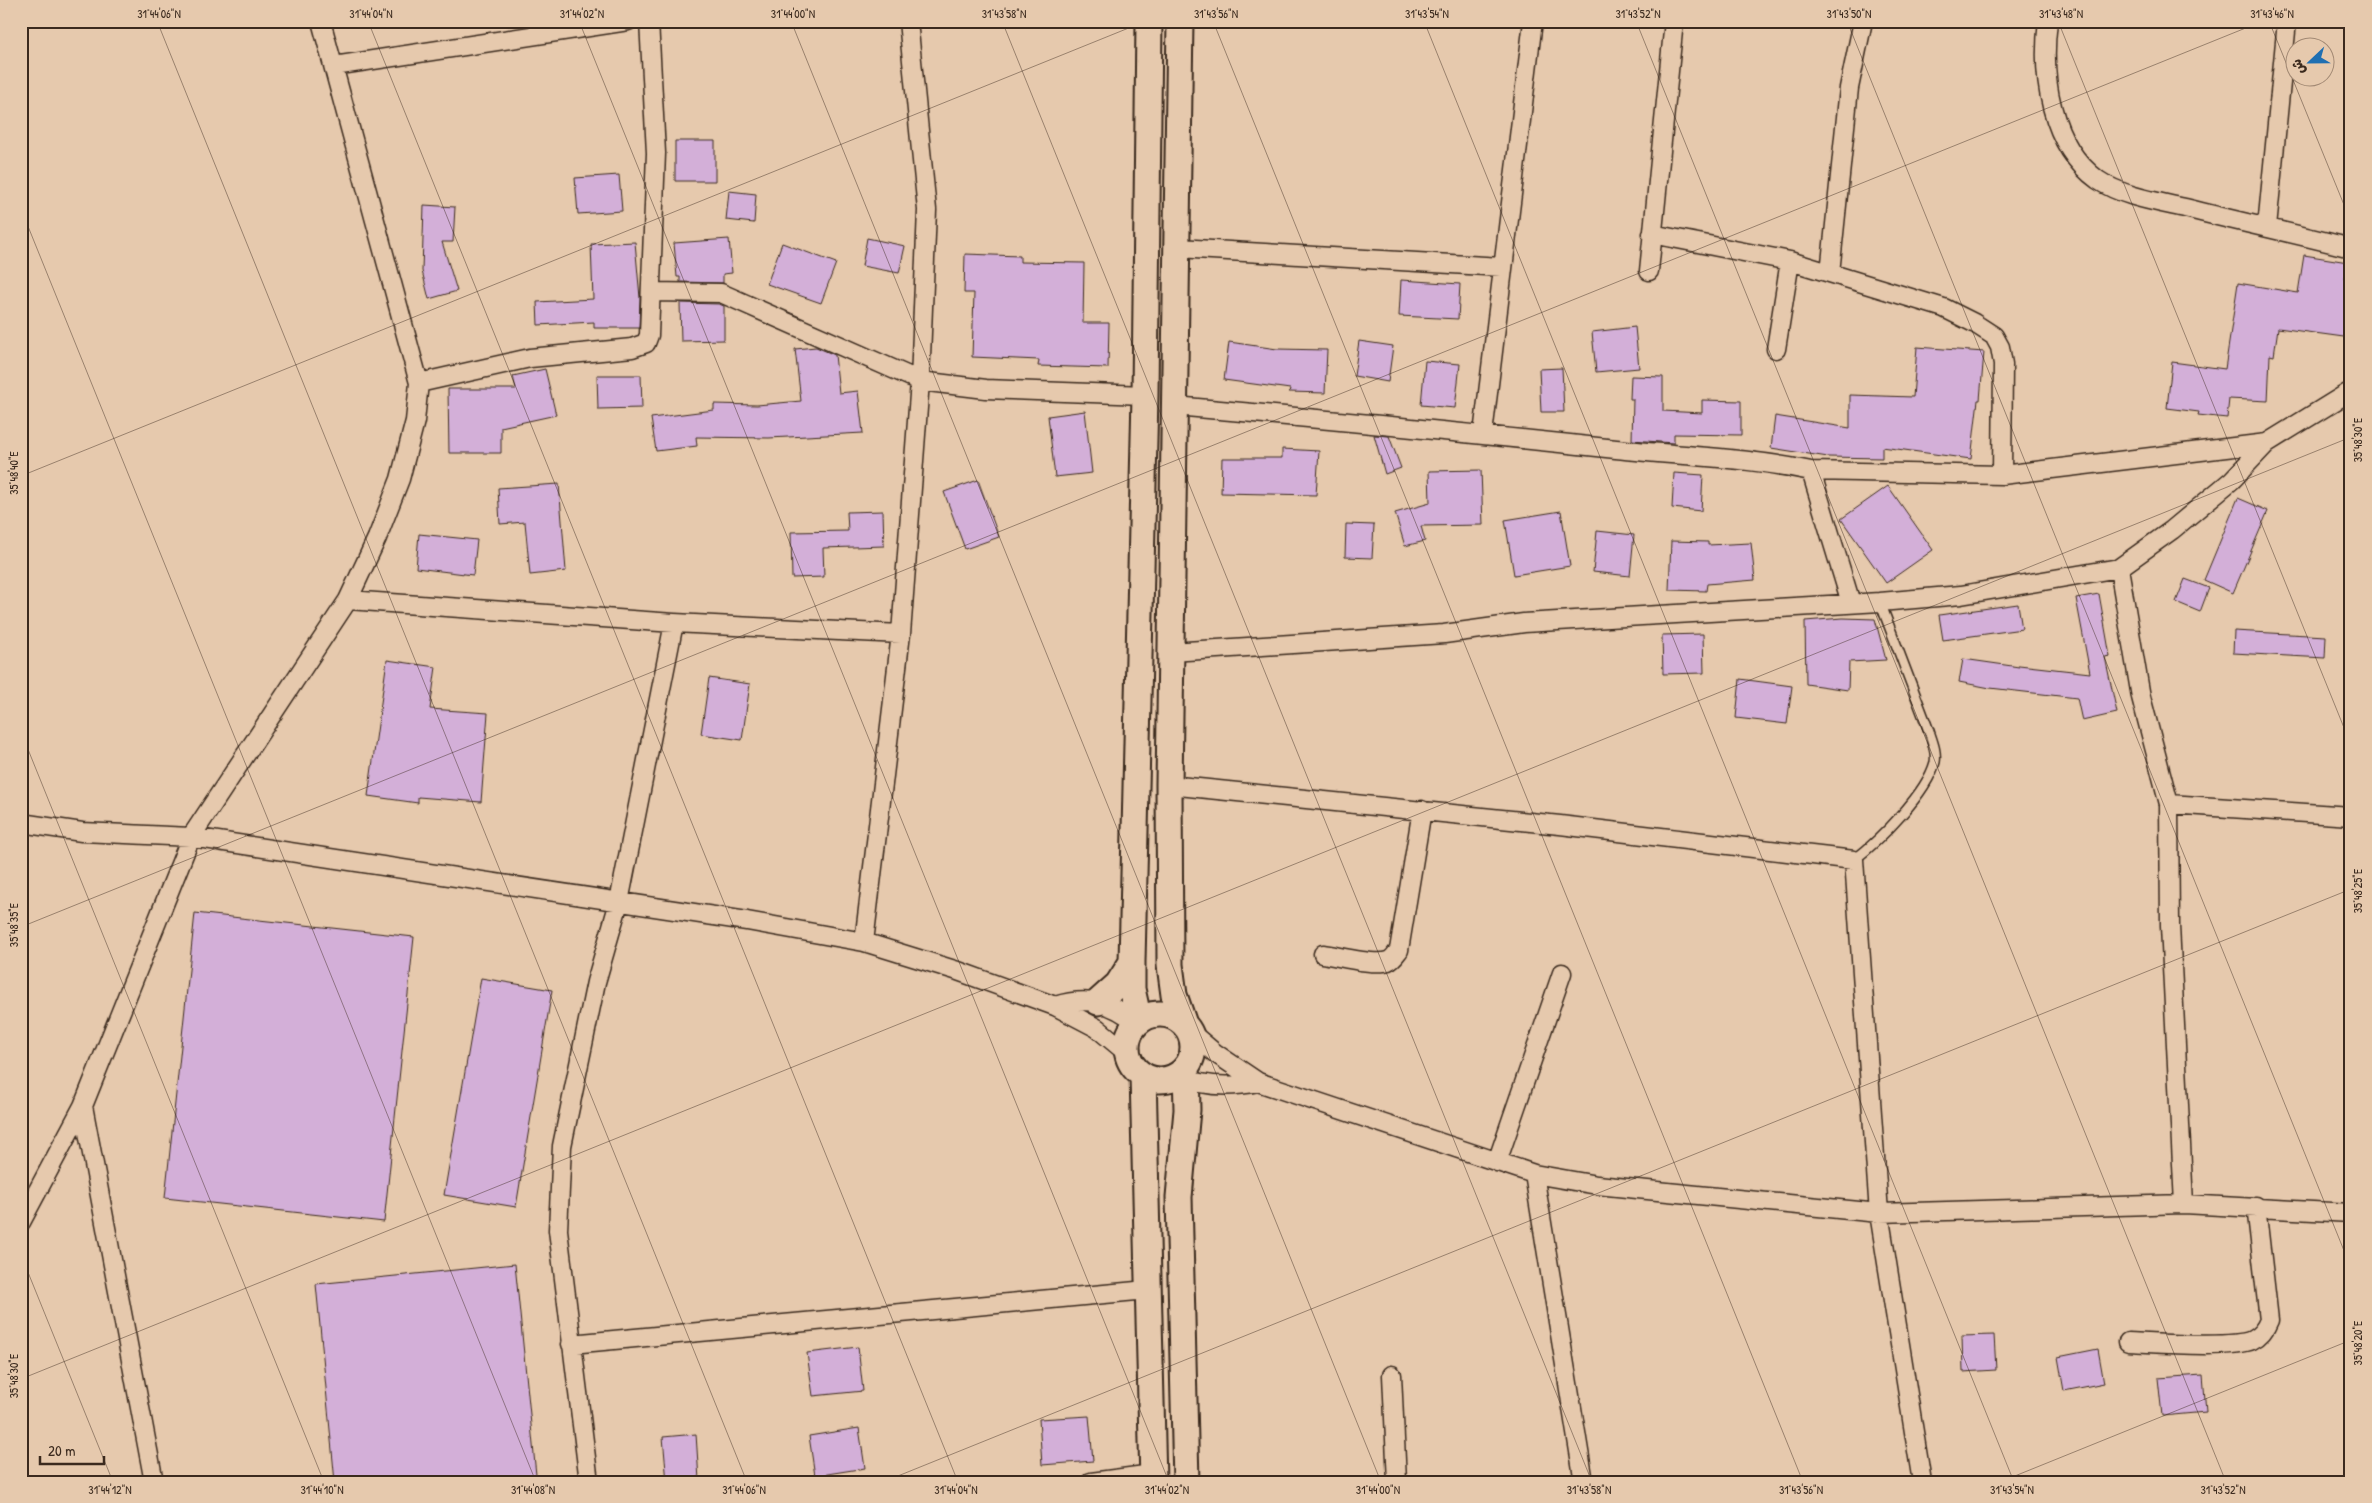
<svg xmlns="http://www.w3.org/2000/svg" width="2372" height="1503" font-family="'Patrick Hand','Playpen Sans Arabic',sans-serif">
	<style>
		.building { fill: #d3afd8; stroke: #3b2a1e }
		.lines { fill: none; stroke-linecap: round; stroke-linejoin: round }
		.lane-casing { stroke: #3b2a1e; stroke-width: 12 }
		.street-casing { stroke: #3b2a1e; stroke-width: 21 }
		.secondary-casing { stroke: #3b2a1e; stroke-width: 29 }
		.lane { stroke: #e6c9ad; stroke-width: 9 }
		.street { stroke: #e6c9ad; stroke-width: 18 }
		.secondary { stroke: #e6c9ad; stroke-width: 25 }
		.ticks { fill: none; stroke: #3b2a1e; stroke-width: 1; stroke-opacity: 0.45 }
		.neatline { fill: none; stroke: #3b2a1e; stroke-width: 2 }
		.ticks-label { font-size: 12px; text-anchor: middle; fill: #3b2a1e }
	</style>
	<rect width="100%" height="100%" fill="#e6c9ad"/>
	<filter id="ink" filterUnits="userSpaceOnUse"><feTurbulence type="fractalNoise" baseFrequency=".02" numOctaves="2"/><feDisplacementMap in="SourceGraphic" scale="10" xChannelSelector="R" yChannelSelector="G"/><feConvolveMatrix kernelMatrix="1 2 1 2 8 2 1 2 1" color-interpolation-filters="sRGB"/></filter>
	<g filter="url(#ink)">
		<path class="building" d="M675,141H715V181H675Z
			M619,175L622,211L578,214L575,178Z
			M729,191L756,194L754,223L726,220Z
			M424,205L455,207L453,242H442L457,291L429,299L422,271Z
			M867,238L905,246L899,273L862,266Z
			M729,239L732,273L723,274V283L680,282V277H677L674,243Z
			M635,242L640,298L639,328H594V322L538,325L537,302L593,299L591,244Z
			M782,243L836,263L821,303L767,284Z
			M965,254L1020,256V262L1084,263L1083,323H1109L1108,368L1038,366L1039,360L972,357L974,293H964Z
			M2304,255L2348,262L2345,278H2351V338L2278,328L2274,356L2270,355L2268,401L2229,399L2227,418L2198,415L2199,412L2167,408L2172,362L2225,369L2238,283L2298,293Z
			M1401,280L1460,284L1458,319L1399,316Z
			M680,303L719,304L724,306V340L681,341Z
			M1635,327L1639,368L1596,372L1592,332Z
			M1359,341L1393,346L1388,382L1354,376Z
			M1229,342L1277,349L1327,350L1325,393L1289,392L1290,389L1224,380Z
			M816,347L835,355L839,393L858,391L863,433L769,438L696,437L697,446L656,451L651,418L714,410V404L757,405L801,401L795,349Z
			M1917,347L1984,352L1980,400H1978L1971,459L1882,447V458L1828,457L1771,448L1775,416L1850,428V395L1913,397Z
			M1425,361L1460,364L1455,408L1421,405Z
			M1562,368L1564,412H1541L1539,369Z
			M545,369L556,415L501,427V453H449L448,389H516L513,376Z
			M597,375H641L642,408L598,409Z
			M1631,376L1663,377V411L1702,413V400L1741,401V435L1674,434V443L1632,440L1633,399H1630Z
			M1085,411L1092,473L1055,477L1048,416Z
			M1374,435L1389,436L1401,468L1385,474Z
			M1282,449L1319,451L1316,495L1221,493L1222,458H1282Z
			M1481,470L1483,525L1421,526L1425,541L1405,546L1395,513L1430,503L1429,471Z
			M1674,473L1703,475L1701,511L1672,508Z
			M978,480L999,537L965,549L944,492Z
			M559,484L566,571L530,575L525,522L500,524L498,488Z
			M1888,486L1933,550L1886,583L1841,519Z
			M2238,498L2268,511L2233,593L2204,580Z
			M883,511L884,546L823,548L824,577L792,578L791,532L848,531L847,512Z
			M1561,511L1570,566L1514,575L1505,520Z
			M1346,524L1374,525L1372,558L1345,557Z
			M1597,531L1634,535L1630,576L1593,572Z
			M419,534L477,540L473,575L416,568Z
			M1671,541L1708,542V545L1751,543L1755,580L1707,584L1706,591L1669,590Z
			M2185,579L2209,588L2200,612L2176,602Z
			M2099,594L2110,656L2105,657L2117,713L2082,721L2077,698L1990,688L1959,682L1963,659L2019,667V665L2090,673L2076,598Z
			M2018,604L2022,629L1943,640L1939,615Z
			M1843,618L1875,619L1886,660L1849,662L1848,690L1806,684L1805,621Z
			M2234,631L2326,636L2325,658L2233,653Z
			M1703,634L1704,673L1663,674L1662,635Z
			M387,660L436,667L430,709L488,713L481,802L418,797V803L368,796Z
			M709,678L750,684L742,740L701,734Z
			M1740,679L1792,686L1787,724L1736,718Z
			M195,913L414,937L384,1222L165,1198Z
			M481,978L552,990L516,1207L444,1195Z
			M515,1264L536,1475L466,1482H335L316,1284Z
			M1994,1335L1996,1370L1963,1372L1962,1336Z
			M858,1347L863,1391L813,1396L807,1353Z
			M2098,1349L2104,1383L2064,1391L2058,1357Z
			M2203,1375L2206,1412L2162,1416L2158,1378Z
			M1089,1416L1093,1461L1042,1465L1039,1419Z
			M859,1428L865,1468L815,1476L809,1436Z
			M696,1434L699,1480L667,1482L663,1437Z"/>
		<g class="lines">
			<defs>
				<path id="lane" d="M1854,860C1880,840 1927,793 1935,762C1937,752 1932,740 1929,731L1880,602"/>
				<path id="street" d="M2048,21C2041,76 2050,145 2098,180C2121,196 2158,202 2185,208C2240,222 2296,234 2351,248
					M334,66L628,21
					M2267,227L2287,21
					M1652,234L1790,261
					M1178,248L1502,267
					M1649,271L1674,21
					M1830,273L1849,88L1863,21
					M651,292L721,293L920,381L986,389L1145,395
					M1776,349L1790,261L1944,308L1974,323L1994,336L2000,347L2003,364L2002,475
					M419,383L530,358L632,348L646,343L649,335L656,153L649,21
					M1175,406C1322,419 1469,433 1616,449C1681,456 1746,457 1811,471L1851,603
					M1483,434L1533,21
					M1811,471L2002,475L2267,443
					M2119,568L2141,697L2169,804L2170,926L2184,1204
					M348,600L674,623L901,634
					M1171,652L1444,634L1524,623L1880,602L1961,595L2119,568L2172,530L2232,480L2267,443L2351,391
					M1169,785L1560,825L1854,860L1879,1213L1922,1482
					M2169,804L2351,816
					M21,823L82,832L191,837L747,921L864,942L958,971L1055,1006L1097,1028L1127,1053
					M864,942L901,634L920,381L927,210L908,21
					M1323,954C1338,956 1374,966 1388,961C1393,959 1396,954 1399,950L1422,810
					M1055,1006C1087,996 1112,1002 1137,1023
					M1189,1031L1215,1053L1258,1082L1534,1174L1597,1185L1879,1213L2184,1204L2351,1213
					M1177,1076C1204,1087 1230,1088 1258,1082
					M83,1106L154,1482
					M1497,1162L1562,973
					M1534,1174L1584,1482
					M21,1222L83,1106L191,837L348,600L377,538L400,479L415,421L419,383L321,21
					M2128,1342C2153,1343 2233,1349 2252,1340C2260,1336 2266,1328 2269,1320L2256,1206
					M571,1344L1147,1290
					M1392,1375L1397,1482
					M589,1482L558,1230L562,1146L596,982L619,902L674,623
					M1091,1482L1153,1474"/>
				<path id="secondary" d="M1180,21L1169,785L1170,965L1174,995L1184,1024
					M1098,1002L1118,984L1132,962
					M1127 1047a33 33 0 1 1 66 0a33 33 0 1 1-66 0Z
					M1139,1021L1132,989V962L1145,395L1149,21
					M1186,1067L1187,1110L1179,1197L1186,1482
					M1143,1075L1153,1482"/>
			</defs>
			<use href="#lane" class="lane-casing"/>
			<use href="#street" class="street-casing"/>
			<use href="#secondary" class="secondary-casing"/>
			<use href="#lane" class="lane"/>
			<use href="#street" class="street"/>
			<use href="#secondary" class="secondary"/>
		</g>
	</g>
	<path class="ticks" d="M157,21L747,1482M368,21L958,1482M579,21L1169,1482M791,21L1381,1482M1002,21L1592,1482M1213,21L1803,1482M1424,21L2014,1482M1636,21L2226,1482M1847,21L2351,1268M2058,21L2351,745M2269,21L2351,222M21,24L29,21M21,209L536,1482M21,476L1146,21M21,732L324,1482M21,927L2263,21M21,1255L113,1482M21,1379L2351,437M883,1482L2351,889M2000,1482L2351,1340"/>
	<rect width="2372" height="1503" fill="none" stroke="#e6c9ad" stroke-width="55"/>
	<g transform="translate(2310 62) rotate(248)"><circle r="24" fill="#e6c9ad" stroke="#a28974"/>
	<path d="M0-4L9 19L0 12L-9 19Z" fill="#1f6fb2"/>
	<text y="-8" font-size="14" font-weight="bold" text-anchor="middle" fill="#3b2a1e">ش</text>
	</g>
	<path d="M40 1456v8h64v-8" fill="none" stroke="#3b2a1e" stroke-width="2.5"/>
	<text x="48" y="1456" font-size="15" fill="#3b2a1e" stroke="#e6c9ad" stroke-width="4" paint-order="stroke">20 m</text>
	<rect x="28" y="28" width="2316" height="1448" class="neatline"/>
	<g class="ticks-label">
		<text x="159" y="18">31°44'06"N</text>
		<text x="371" y="18">31°44'04"N</text>
		<text x="582" y="18">31°44'02"N</text>
		<text x="793" y="18">31°44'00"N</text>
		<text x="1004" y="18">31°43'58"N</text>
		<text x="1216" y="18">31°43'56"N</text>
		<text x="1427" y="18">31°43'54"N</text>
		<text x="1638" y="18">31°43'52"N</text>
		<text x="1849" y="18">31°43'50"N</text>
		<text x="2061" y="18">31°43'48"N</text>
		<text x="2272" y="18">31°43'46"N</text>
		<text transform="translate(2358 440) rotate(-90)" y="4">35°48'30"E</text>
		<text transform="translate(14 473) rotate(-90)" y="4">35°48'40"E</text>
		<text transform="translate(2358 891) rotate(-90)" y="4">35°48'25"E</text>
		<text transform="translate(14 925) rotate(-90)" y="4">35°48'35"E</text>
		<text transform="translate(2358 1343) rotate(-90)" y="4">35°48'20"E</text>
		<text transform="translate(14 1376) rotate(-90)" y="4">35°48'30"E</text>
		<text x="110" y="1494">31°44'12"N</text>
		<text x="322" y="1494">31°44'10"N</text>
		<text x="533" y="1494">31°44'08"N</text>
		<text x="744" y="1494">31°44'06"N</text>
		<text x="956" y="1494">31°44'04"N</text>
		<text x="1167" y="1494">31°44'02"N</text>
		<text x="1378" y="1494">31°44'00"N</text>
		<text x="1589" y="1494">31°43'58"N</text>
		<text x="1801" y="1494">31°43'56"N</text>
		<text x="2012" y="1494">31°43'54"N</text>
		<text x="2223" y="1494">31°43'52"N</text>
	</g>
</svg>
